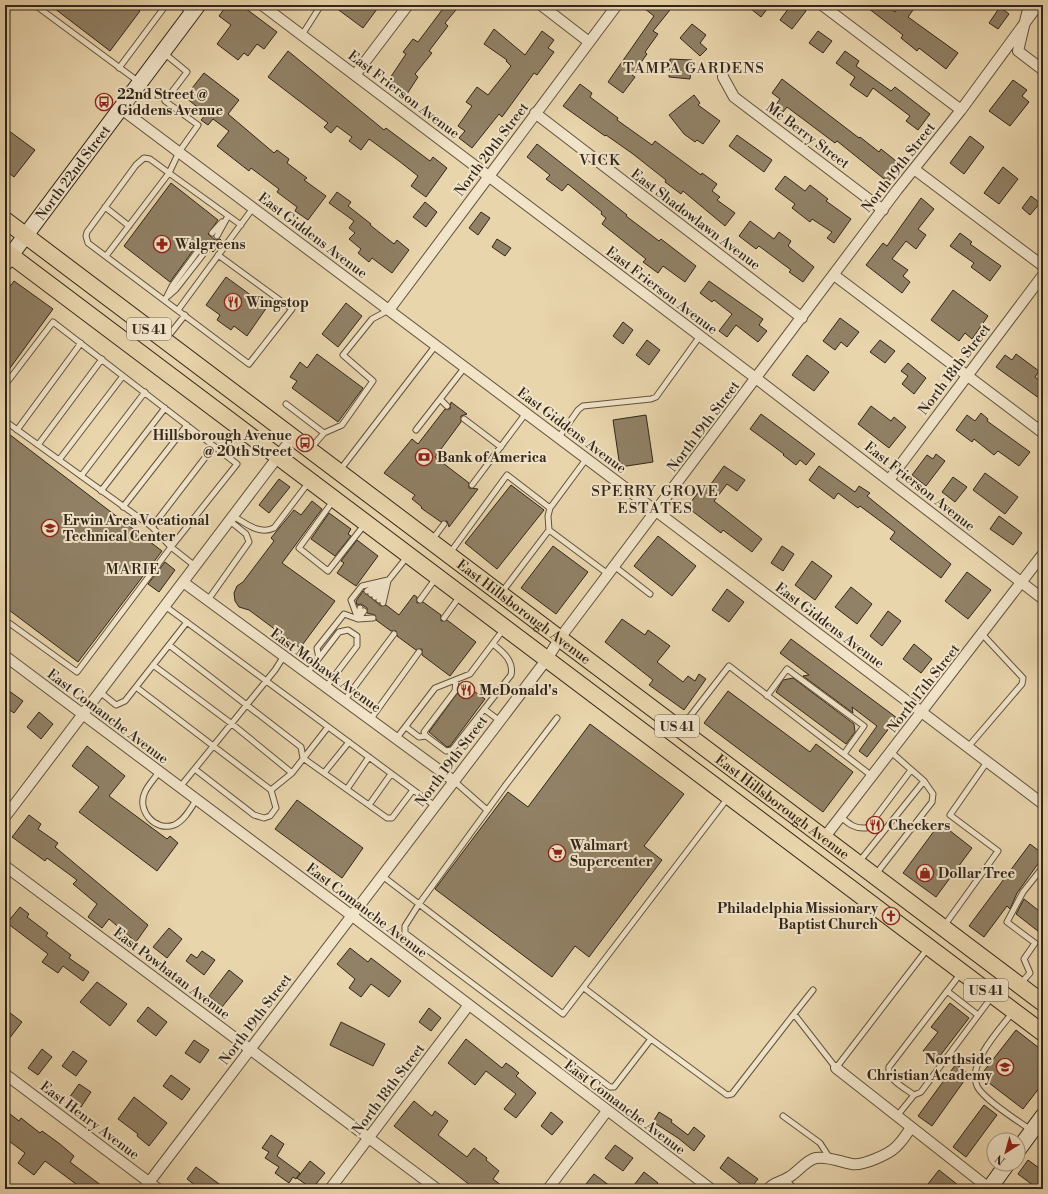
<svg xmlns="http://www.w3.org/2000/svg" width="1048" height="1194" font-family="'Libre Bodoni',serif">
<rect width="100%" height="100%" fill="#e9d5ac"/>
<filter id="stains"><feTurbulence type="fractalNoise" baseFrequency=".005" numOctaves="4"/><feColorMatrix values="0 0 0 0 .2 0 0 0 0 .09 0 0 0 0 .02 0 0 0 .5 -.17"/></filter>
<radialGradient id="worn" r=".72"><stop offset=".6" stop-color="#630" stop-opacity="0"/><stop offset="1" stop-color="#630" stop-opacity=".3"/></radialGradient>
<path fill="#918166" stroke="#32261a" d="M50 5H132L140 11 110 51Z
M227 5H241L277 32 264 49 257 44 248 56 244 53 238 60 217 44 231 25 219 16Z
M332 5H380L363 28Z
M435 5H460L445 23 448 26 429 51 432 53 415 74 418 77 407 94 388 81 406 54 403 52 413 39 418 42 442 10Z
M640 5H674L653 31 658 34 645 52 647 54 632 75 635 77 623 93 608 82 654 16Z
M746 5H770L761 17Z
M791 5H798L806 11 792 29 780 20Z
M864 5H886L895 12 899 5H906L913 10 908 17 958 53 946 69 919 48 917 51 901 38 903 35Z
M1000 7 1009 14 998 29 989 23Z
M692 24 706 35 700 43 707 49 700 56 680 38Z
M494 29 525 55 542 31 554 40 548 48 554 52 537 75 534 73 502 117 499 114 472 148 459 138 465 131 458 126 472 106 466 102 477 87 488 95 511 66 506 61 507 60 484 44Z
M818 31 832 41 823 53 809 43Z
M288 51 384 130 386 128 430 161 433 157 447 168 426 197 411 186 418 176 399 161 369 139 361 150 349 141 352 137 337 126 331 133 324 127 328 123 268 77Z
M845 51 859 61 856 66 891 91 895 87 930 114 918 130 906 121 910 116 873 88 867 97 850 85 855 77 836 63Z
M670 59 692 60 690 79 669 77Z
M204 73 239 100 228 114 274 153 277 150 289 159 287 163 307 178 304 180 326 196 308 220 295 211 297 207 277 192 279 189 251 168 249 171 217 146 229 131 213 119 208 125 201 120 206 114 185 97Z
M782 79 859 138 860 137 879 152 881 149 901 165 888 182 837 141 835 143 787 107 783 112 775 106 780 99 772 93Z
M1013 80 1027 90 1022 96 1029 102 1010 126 989 111Z
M580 84 592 93 590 97 618 118 617 120 652 145 655 141 701 175 702 173 717 184 712 191 720 197 717 200 735 213 725 226 683 191 681 194 665 182 666 180 633 154 606 135 605 136 563 106Z
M694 95 700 103 698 105 720 121 703 144 697 140 695 142 684 134 669 115Z
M5 128 35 150 14 177 5 170Z
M737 135 772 160 764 172 729 146Z
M970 136 984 147 964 174 950 163Z
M537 144 627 215 626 216 659 241 661 239 696 266 685 282 663 266 658 273 643 262 646 259 602 224 606 218 601 214 602 212 568 184 562 191 546 179 550 175 527 157Z
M1003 167 1018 179 999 204 984 193Z
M785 176 805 191 810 185 828 199 826 201 851 219 834 243 827 238 832 232 812 219 810 222 792 208 795 204 775 189Z
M171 183 218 220 208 234 215 240 220 239 222 241 213 252 211 250 212 246 207 244 206 241H200L170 282 124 246Z
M337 192 351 202 348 206 371 224 370 225 394 244 397 240 409 250 392 273 372 258 369 262 358 253 361 249 349 239 355 233 349 228 354 221 329 203Z
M1031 196 1040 203 1030 215 1022 208Z
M921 198 934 209 918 229 926 235 916 249 906 241 892 259 908 270 903 276 910 282 902 293 866 265 883 243 887 246Z
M425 202 437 212 426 227 413 217Z
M481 212 490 218 478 235 469 228Z
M750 221 774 239 779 232 791 241 788 246 814 267 803 282 789 272 791 270 759 246 756 249 739 236Z
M960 233 972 242 970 244 1001 266 990 281 971 267 974 263 950 246Z
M497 239 511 248 505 256 492 247Z
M226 277 267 307 247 336 234 326 231 330 217 320 220 315 206 305Z
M14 281 53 309 5 375V293Z
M709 281 763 319 759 325 767 331 758 342 736 325 727 337 719 331 732 314 714 300 712 302 700 293Z
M953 290 988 316 972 339 965 333 959 341 931 320Z
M346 303 362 316 338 347 322 334Z
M840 318 859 332 847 347 841 342 835 350 823 341Z
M623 322 633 330 623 344 613 336Z
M647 340 660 350 649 365 636 355Z
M880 340 895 351 885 363 870 352Z
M317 354 363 388 338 422 292 388 297 381 290 377 300 362 307 368Z
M1016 354 1039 371 1035 377 1043 383V401L996 367 1005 355 1012 360Z
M807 355 829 372 814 391 792 375Z
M908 363 926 378 914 394 902 384 908 376 901 371Z
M451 402 467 414 461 416V422L435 457 469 483V488L478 489 449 527 447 521 441 522 421 508 422 507 412 499 415 495 384 473 412 439 418 444 445 409H450Z
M871 406 891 421 894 417 906 427 889 448 858 424Z
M981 413 988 419 987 421 1030 452 1019 466 998 451 994 455 974 439 972 442 956 430 967 415 975 421Z
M761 414 815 454 806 465 800 460 796 465 783 455 784 454 750 429Z
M646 415 653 462 620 467 613 420Z
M5 431 162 551 78 662 5 607Z
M936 454 945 461 926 486 912 475 927 455 933 459Z
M724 466 745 480 737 491 727 484 714 501 762 539 752 552 723 530 721 533 687 507 704 485 708 488Z
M819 466 855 492 859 486 870 493 867 496 951 564 941 578 890 539 895 532 860 506 858 508 838 493 834 499 809 480Z
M985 473 1018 497 1005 514 973 490Z
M953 477 967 487 955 502 942 492Z
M279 479 290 487 269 513 259 505Z
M511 485 544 510 497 569 465 543Z
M312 501 322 509 282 563 335 601 300 648 249 610 239 607 235 601 234 593 237 586 243 582 274 541 271 538 294 510 301 515Z
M329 513 351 529 348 534 351 536 335 556 311 539Z
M999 516 1022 533 1013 545 990 529Z
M658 536 696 566 672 596 634 566Z
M357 540 378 556 356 586 337 573 344 563 341 561Z
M553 546 588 572 556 614 521 588Z
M782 546 794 554 783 571 771 563Z
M812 561 832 576 815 600 795 585Z
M165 562 175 570 159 592 148 584Z
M967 572 991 590 968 619 945 601Z
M851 587 872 604 857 624 835 607Z
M727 589 744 602 729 622 712 610Z
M363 591 381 606 386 605 399 615 414 595 417 597V603L423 602 441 615V621L447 620 476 642 450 676 422 655V649L416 650 397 636 396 631H391L376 620 375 615 367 613V608L361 604 357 605 356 601Z
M888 611 901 621 882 646 870 636Z
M622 619 645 635 648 630 670 646 657 662 683 682 688 676 695 681 699 674 706 679 684 710 649 685 653 680 605 642Z
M791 639 897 718 867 757 859 751 877 726 852 707 853 713 803 676 809 675 780 653Z
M914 644 932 659 921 673 903 659Z
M793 678 854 724 855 732 846 744 776 692 783 680Z
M464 684 485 699 450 746 447 747 429 732Z
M5 688 23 701 14 713 5 707Z
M728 691 810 752 816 744 853 772 823 812 704 723Z
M39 712 53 724 41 739 27 727Z
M590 724 684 794 644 846 662 860 589 957 575 946 552 977 435 889 508 792 528 807Z
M87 746 125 776 109 796 167 839 170 836 178 843 157 871 79 812 99 787 72 766Z
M297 800 363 848 342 878 275 829Z
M29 815 41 824 38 829 58 843 55 847 148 925 136 942 109 919 102 928 88 917 97 904 73 884 77 880 47 858 45 861 12 837Z
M940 823 972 848 936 897 903 873Z
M1030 844 1043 854V857L1017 893 1010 909 1007 906 984 937 969 926Z
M1024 899 1043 914V935L1016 914Z
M20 907 29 914 27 917 48 933 46 936 71 955 69 958 89 972 83 981 63 966 58 973 42 962 48 954 7 923Z
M169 928 182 939 167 958 153 947Z
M350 948 368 962 371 958 401 981 389 997 371 984 361 997 349 988 355 979 337 964Z
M202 951 215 960 204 975 186 961 191 954 197 958Z
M229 970 243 981 222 1007 209 996Z
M97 982 127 1004 110 1026 80 1002Z
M950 1003 969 1018 936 1061 923 1051 938 1032 931 1027Z
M148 1007 167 1022 156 1036 137 1021Z
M429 1008 441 1018 431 1031 419 1022Z
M5 1009 22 1022 5 1044Z
M341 1022 385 1044 373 1066 330 1045Z
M1016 1030 1043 1051V1083L1023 1109 980 1076Z
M466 1039 502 1068 506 1063 513 1068 519 1073 516 1076 536 1093 516 1118 504 1109 516 1094 486 1071 475 1085 448 1063Z
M194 1040 209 1050 200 1063 185 1053Z
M42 1049 52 1057 38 1075 28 1068Z
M73 1051 87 1061 76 1076 62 1066Z
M956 1064 969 1074 932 1126 918 1116Z
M171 1075 190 1089 182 1100 163 1086Z
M79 1084 91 1092 81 1107 69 1098Z
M134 1097 167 1123 149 1146 137 1136 138 1134 118 1119Z
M414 1101 432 1116 435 1111 448 1121 438 1135 467 1157 474 1148 487 1158 486 1160 499 1171 493 1179 506 1189H475L394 1126Z
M984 1105 997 1115 966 1157 953 1147Z
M5 1110 19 1121 21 1118 40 1133 42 1131 60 1144 74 1156 70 1162 106 1189H72L76 1184 45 1161 34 1175 18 1163 25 1153 5 1138Z
M551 1112 563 1122 552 1135 541 1126Z
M659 1112 672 1120 671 1122 688 1135 694 1127 705 1136 694 1151 678 1138 653 1122Z
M271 1135 284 1144 277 1156 300 1173 296 1179 293 1177 289 1183 275 1173 279 1167 265 1158 269 1152 262 1148Z
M615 1145 633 1158 623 1171 605 1158Z
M728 1157 758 1179 750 1189H747L720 1168Z
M1028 1160 1043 1171 1039 1179 1043 1182V1189H1038L1018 1174Z
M310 1161 325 1173 312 1189 297 1178Z
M196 1167 226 1189H200L187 1179Z
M939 1170 963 1189H924Z
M644 1172 658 1183 653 1189H631Z
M594 1174 614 1189H582Z"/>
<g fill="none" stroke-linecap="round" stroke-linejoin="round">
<defs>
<path id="lane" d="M35 5 139 82
M180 5 191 13
M302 35 321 5
M164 53 187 72 165 101 198 125 179 152 169 173 241 225
M119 68 166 5
M105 207 129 226
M212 233 222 222
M217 236 228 216
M106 256 169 173 150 159 144 158 136 165 87 232 86 236 88 243 249 364 292 309 218 255
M168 296 176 289 208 248
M165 300 172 286 203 244
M178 310 253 208
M166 339 185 315
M5 385 53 322 237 464 171 547 195 566
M440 399 447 406
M286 404 324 433
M464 419 501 447
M5 421 152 527 171 547 77 672 5 620
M17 430 81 343
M416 430 465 367
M559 437 578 410 583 406 651 399 656 397 700 336
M38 445 102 359
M311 448 324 433 342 425 373 381 343 355 372 319 389 310
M59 460 123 376
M340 470 436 345
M81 476 145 392
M472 485 526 413
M101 491 165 408
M333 501 299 548 328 571 365 524
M123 507 187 425
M550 508 587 458
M233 516C247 524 259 535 274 528L309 482
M152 527 214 446
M549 530 608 574
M432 540 444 524
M450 553 507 475 550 508 548 516 549 530 502 592
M614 566 650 594
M367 591 380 584
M371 594 380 587
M375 597 407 557
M208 600 249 542 246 534 230 521
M379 600 384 590
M420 600 436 578
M383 603 388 581
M165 606 435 806
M358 618 360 608
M444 618 460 596
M358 619 351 600 362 586 388 580
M358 619 373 618
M169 645 301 747 303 758 387 818H392L413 790
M319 658 339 632 348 630 357 636V646L326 687
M153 665 232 724 292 773
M307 673 319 658 317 648 344 614 358 619 364 611
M456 680 455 691 424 732 426 736 446 751 452 750 511 675C514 661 503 652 493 644
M136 687 271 790 276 808 270 816 264 818 254 815 196 770
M100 692 116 705 125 701 187 622
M767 696 787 669 864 726 844 754
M344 701 394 634
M484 709 500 721
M557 718 505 786 419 904 405 926V933L610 1087H614L651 1039 727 1095 732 1094 794 1014 836 1068 928 948
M370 720 419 652
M406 727 419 737 426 736
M681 728 729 666 872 776
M396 739 435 688 470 674 503 630
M968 747 1022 684 1023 678 982 634
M159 772C155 778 148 785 145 792 136 810 155 832 174 825 184 821 191 808 196 800
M324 773 349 742
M454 781 487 810
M180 787 275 670 284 656
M347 789 369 757
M271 790 292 773 328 727
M369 805 391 774
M841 817C849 824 855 829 866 828L868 827
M872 822 911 770
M859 862 924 781
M876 874 932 802 933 794 924 781 891 752
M381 875 563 1014 727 799
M944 926 998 851 950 815 987 762
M961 973 889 1067C887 1080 905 1088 914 1095L921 1092 991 998
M1021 983 1030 973 1024 959 1035 943 1007 922 1023 892 1043 867
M584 988 651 1039
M947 991 978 1015
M1013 1012C1000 1029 967 1063 977 1086 983 1099 1018 1121 1031 1130
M794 1014 813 990
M783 1116 820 1143 829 1157
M897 1116 914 1095
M786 1179 794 1189"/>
<path id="street" d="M262 5 757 379 1043 599
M541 5 589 42
M822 5 961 110
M1029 5 1018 51 1043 70
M355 75 408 5
M723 77 734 97 883 210
M120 108 656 511 1043 804
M535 113 802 318
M914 169 1043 266
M834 275 1043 433
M389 310 617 5
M889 480 1043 275
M183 582 454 781
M5 656 351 915 711 1189
M5 817 292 438
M824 838 1043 554
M5 866 437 1189
M836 1068 990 1189
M5 1074 158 1189
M144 1189 547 659 560 638 897 190 961 110 1038 5
M330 1189 468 1006
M548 1189 607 1111
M768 1189C774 1182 782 1182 789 1177 798 1172 806 1160 816 1158 828 1156 841 1162 852 1164 863 1166 889 1154 896 1147 902 1141 907 1134 911 1127"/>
<g id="secondary">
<path id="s1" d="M5 263 198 5"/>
<path d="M1018 1150 1043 1116"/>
<path d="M989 1189 1007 1164"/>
</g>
<g id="primary">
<path id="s2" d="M5 220 1043 1003"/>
<path d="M5 251 1043 1033"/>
</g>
</defs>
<use href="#lane" stroke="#60523e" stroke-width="7"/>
<use href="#street" stroke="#60523e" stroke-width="12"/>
<use href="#secondary" stroke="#32261a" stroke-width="17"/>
<use href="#primary" stroke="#32261a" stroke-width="18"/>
<use href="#lane" stroke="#f1e4c9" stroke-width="5"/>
<use href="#street" stroke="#f1e4c9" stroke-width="10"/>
<use href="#secondary" stroke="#f1e4c9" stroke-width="15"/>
<use href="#primary" stroke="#e9d5ac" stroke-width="16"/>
</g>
<defs>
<symbol id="bus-ring" viewBox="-11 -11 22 22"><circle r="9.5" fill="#f1e4c9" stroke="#8f2418" stroke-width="1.5"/><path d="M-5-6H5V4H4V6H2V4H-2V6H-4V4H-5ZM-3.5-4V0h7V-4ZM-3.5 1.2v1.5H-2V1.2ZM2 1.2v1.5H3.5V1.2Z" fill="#8f2418"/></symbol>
<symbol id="pharmacy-ring" viewBox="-11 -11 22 22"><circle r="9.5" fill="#f1e4c9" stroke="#8f2418" stroke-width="1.5"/><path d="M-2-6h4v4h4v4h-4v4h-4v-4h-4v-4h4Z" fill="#8f2418"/></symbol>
<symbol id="restaurant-ring" viewBox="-11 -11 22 22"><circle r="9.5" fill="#f1e4c9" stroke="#8f2418" stroke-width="1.5"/><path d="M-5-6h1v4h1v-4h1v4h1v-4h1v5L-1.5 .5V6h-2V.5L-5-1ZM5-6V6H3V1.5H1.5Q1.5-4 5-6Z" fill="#8f2418"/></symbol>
<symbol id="bank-ring" viewBox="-11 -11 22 22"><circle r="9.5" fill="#f1e4c9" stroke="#8f2418" stroke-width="1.5"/><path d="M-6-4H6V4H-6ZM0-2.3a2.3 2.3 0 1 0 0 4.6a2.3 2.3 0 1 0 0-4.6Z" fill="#8f2418"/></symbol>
<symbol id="school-ring" viewBox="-11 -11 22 22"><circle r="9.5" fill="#f1e4c9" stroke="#8f2418" stroke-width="1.5"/><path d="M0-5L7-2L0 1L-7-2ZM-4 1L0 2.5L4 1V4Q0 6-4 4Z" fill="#8f2418"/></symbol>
<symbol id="supermarket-ring" viewBox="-11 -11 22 22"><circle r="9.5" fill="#f1e4c9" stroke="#8f2418" stroke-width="1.5"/><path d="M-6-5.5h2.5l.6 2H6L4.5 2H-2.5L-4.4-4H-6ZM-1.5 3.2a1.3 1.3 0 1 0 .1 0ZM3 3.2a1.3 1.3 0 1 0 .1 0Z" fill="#8f2418"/></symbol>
<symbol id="shop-ring" viewBox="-11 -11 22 22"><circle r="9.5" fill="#f1e4c9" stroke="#8f2418" stroke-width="1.5"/><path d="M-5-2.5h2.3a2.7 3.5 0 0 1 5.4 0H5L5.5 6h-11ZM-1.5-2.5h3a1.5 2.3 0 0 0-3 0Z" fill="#8f2418"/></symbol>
<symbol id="church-ring" viewBox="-11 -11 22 22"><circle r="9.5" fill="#f1e4c9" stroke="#8f2418" stroke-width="1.5"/><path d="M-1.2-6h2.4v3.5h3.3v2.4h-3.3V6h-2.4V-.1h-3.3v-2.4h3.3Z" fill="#8f2418"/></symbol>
</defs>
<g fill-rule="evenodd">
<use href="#bus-ring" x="94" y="92" width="20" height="20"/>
<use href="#pharmacy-ring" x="152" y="234" width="20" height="20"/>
<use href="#restaurant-ring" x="223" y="292" width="20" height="20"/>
<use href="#bus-ring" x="295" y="433" width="20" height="20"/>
<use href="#bank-ring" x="414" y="447" width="20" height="20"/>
<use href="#school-ring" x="40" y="518" width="20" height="20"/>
<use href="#restaurant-ring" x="456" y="680" width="20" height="20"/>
<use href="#restaurant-ring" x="865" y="815" width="20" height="20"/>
<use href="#supermarket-ring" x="547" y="843" width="20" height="20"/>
<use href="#shop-ring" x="915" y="863" width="20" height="20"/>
<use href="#church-ring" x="881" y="906" width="20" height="20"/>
<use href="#school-ring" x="995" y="1057" width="20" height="20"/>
</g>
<g text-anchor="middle" stroke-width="4" stroke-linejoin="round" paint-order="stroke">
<g fill="#f1e4c9" stroke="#6b5f4e" stroke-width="1">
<rect x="127" y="318" width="44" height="22" rx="3"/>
<rect x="655" y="715" width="44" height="22" rx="3"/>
<rect x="964" y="979" width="44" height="22" rx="3"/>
</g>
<g font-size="13" font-weight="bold" fill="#32261a">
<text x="149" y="334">US 41</text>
<text x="677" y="731">US 41</text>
<text x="986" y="995">US 41</text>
</g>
<g font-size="14" font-weight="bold" fill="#32261a" stroke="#f1e4c9" text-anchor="start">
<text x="117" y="99">22nd Street @<tspan x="117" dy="16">Giddens Avenue</tspan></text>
<text x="175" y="249">Walgreens</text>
<text x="246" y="307">Wingstop</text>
<text x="292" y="440" text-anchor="end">Hillsborough Avenue<tspan x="292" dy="16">@ 20th Street</tspan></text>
<text x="437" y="462">Bank of America</text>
<text x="63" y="525">Erwin Area Vocational<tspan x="63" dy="16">Technical Center</tspan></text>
<text x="479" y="695">McDonald's</text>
<text x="888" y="830">Checkers</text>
<text x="570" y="850">Walmart<tspan x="570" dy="16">Supercenter</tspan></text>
<text x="938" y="878">Dollar Tree</text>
<text x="878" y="913" text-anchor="end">Philadelphia Missionary<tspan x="878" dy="16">Baptist Church</tspan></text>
<text x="992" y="1064" text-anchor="end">Northside<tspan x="992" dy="16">Christian Academy</tspan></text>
</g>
<g font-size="14" fill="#32261a" stroke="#f1e4c9">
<text transform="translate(404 94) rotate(37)" y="5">East Frierson Avenue</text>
<text transform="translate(808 135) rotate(37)" y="5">Mc Berry Street</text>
<text transform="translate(491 149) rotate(-53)" y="5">North 20th Street</text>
<text transform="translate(898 167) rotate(-52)" y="5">North 19th Street</text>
<text dy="5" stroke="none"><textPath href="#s1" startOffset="113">North 22nd Street</textPath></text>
<text transform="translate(696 219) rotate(37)" y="5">East Shadowlawn Avenue</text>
<text transform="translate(313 235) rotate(37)" y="5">East Giddens Avenue</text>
<text transform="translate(662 290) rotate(37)" y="5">East Frierson Avenue</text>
<text transform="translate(954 369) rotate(-53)" y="5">North 18th Street</text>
<text transform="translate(703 426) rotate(-53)" y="5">North 19th Street</text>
<text transform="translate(572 430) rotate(37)" y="5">East Giddens Avenue</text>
<text transform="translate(920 486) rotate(38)" y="5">East Frierson Avenue</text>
<text dy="5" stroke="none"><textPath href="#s2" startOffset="650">East Hillsborough Avenue</textPath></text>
<text transform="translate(830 625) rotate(37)" y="5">East Giddens Avenue</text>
<text transform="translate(326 670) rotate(36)" y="5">East Mohawk Avenue</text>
<text transform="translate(923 688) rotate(-52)" y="5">North 17th Street</text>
<text transform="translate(108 716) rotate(37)" y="5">East Comanche Avenue</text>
<text transform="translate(451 761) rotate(-53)" y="5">North 19th Street</text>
<text dy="5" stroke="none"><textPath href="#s2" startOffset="974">East Hillsborough Avenue</textPath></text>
<text transform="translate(367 910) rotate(37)" y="5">East Comanche Avenue</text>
<text transform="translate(172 973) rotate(37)" y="5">East Powhatan Avenue</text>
<text transform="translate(255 1019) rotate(-53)" y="5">North 19th Street</text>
<text transform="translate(388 1089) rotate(-53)" y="5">North 18th Street</text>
<text transform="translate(625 1107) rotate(37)" y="5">East Comanche Avenue</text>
<text transform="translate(90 1120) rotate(37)" y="5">East Henry Avenue</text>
</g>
<g font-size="15" letter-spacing="1" fill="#32261a" stroke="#f1e4c9">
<text x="694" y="73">TAMPA GARDENS</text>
<text x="600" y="165">VICK</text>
<text x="655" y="496">SPERRY GROVE<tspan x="655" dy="17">ESTATES</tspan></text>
<text x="133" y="574">MARIE</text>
</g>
</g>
<rect width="1048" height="1194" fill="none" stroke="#e9d5ac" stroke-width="20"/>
<rect x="6" y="6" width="1036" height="1182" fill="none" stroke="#32261a" stroke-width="2"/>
<rect x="10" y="10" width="1028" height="1174" fill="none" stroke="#32261a"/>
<g transform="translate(1006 1152) rotate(217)"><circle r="19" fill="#f1e4c9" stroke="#a59883"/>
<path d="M0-3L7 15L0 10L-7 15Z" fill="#8f2418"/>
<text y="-6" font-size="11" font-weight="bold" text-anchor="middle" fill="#32261a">N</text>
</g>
<rect width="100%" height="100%" filter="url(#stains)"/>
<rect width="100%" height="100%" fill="url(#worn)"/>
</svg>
